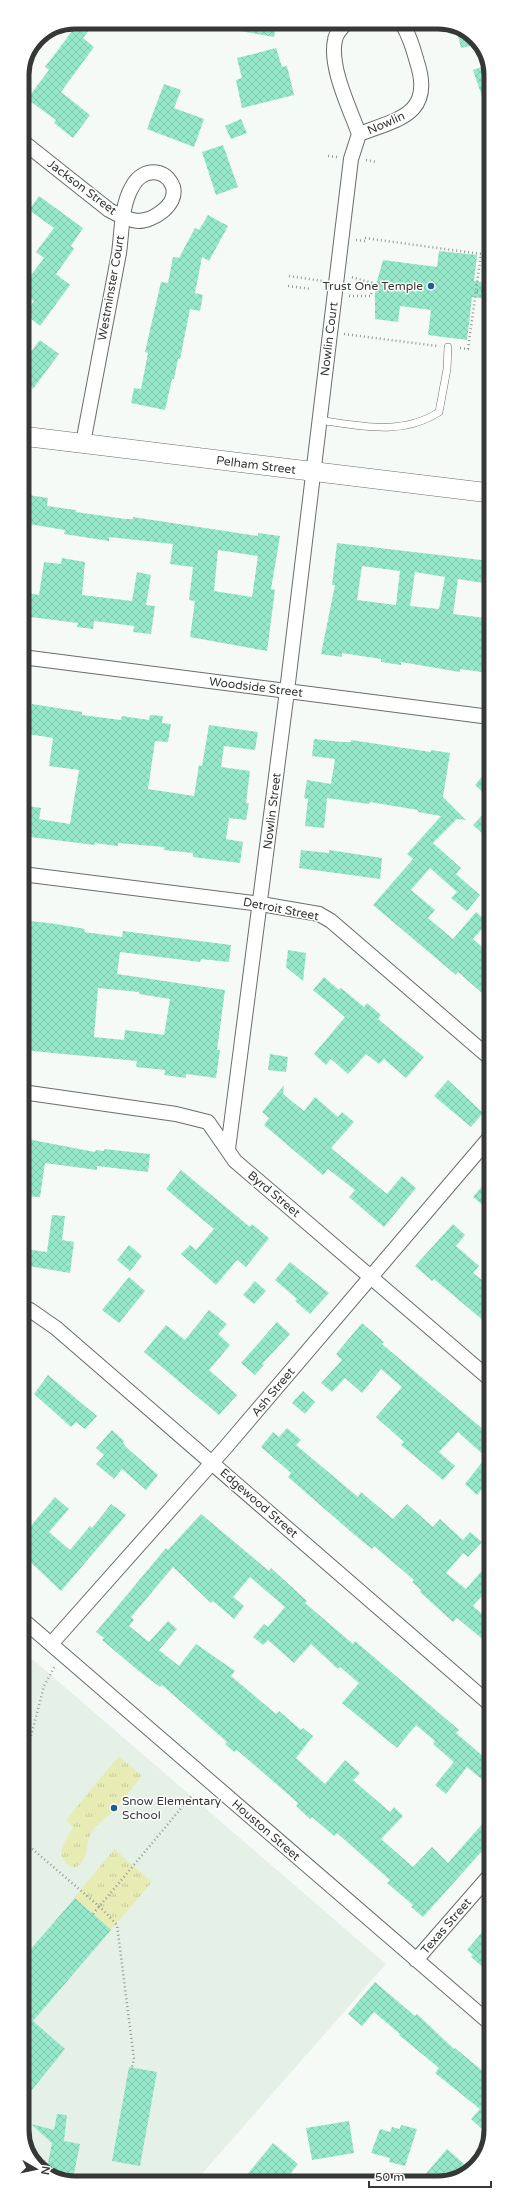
<svg xmlns="http://www.w3.org/2000/svg" width="513" height="2205" font-family="'Varela Round',sans-serif">
<defs>
<pattern id="park-tufts" width="24" height="20" patternUnits="userSpaceOnUse"><rect width="24" height="20" fill="#e7ecb5"/><path d="M3 7l-1-3M5 7V3M7 7l1-3M15 17l-1-3M17 17v-4M19 17l1-3" fill="none" stroke="#c7cb9c"/></pattern>
<pattern id="building-cross-hatch" width="8" height="8" patternUnits="userSpaceOnUse"><rect width="8" height="8" fill="#96e8cb"/><path d="M0 0l8 8M0 8l8-8" fill="none" stroke="#82c8af"/></pattern>
</defs>
<rect width="100%" height="100%" fill="#f6faf7"/>
<path fill="#e5f0e7" d="M23 1651 386 1964 194 2183H71L40 2170 23 2141Z"/>
<path fill="url(#park-tufts)" d="M119 1756 142 1776C132 1788 122 1801 112 1812 105 1819 98 1823 92 1831 84 1844 91 1860 74 1868 51 1857 65 1843 73 1827L66 1820Z
M114 1849 152 1882 111 1930 74 1898Z"/>
<path fill="url(#building-cross-hatch)" fill-rule="evenodd" d="M79 22H95L83 38 94 47 61 92 90 115 73 138 54 123 56 120 27 99 49 70 45 67Z
M229 22H277L274 37 228 29Z
M456 27 473 35 478 44 461 48Z
M276 48 282 67 287 66 294 95 242 108 236 80 242 78 237 58Z
M490 64V113L488 114 473 70Z
M164 84 181 90 174 108 204 119 194 147 147 129Z
M241 119 247 133 231 139 225 126Z
M223 145 238 187 216 195 202 152Z
M39 196 83 228 71 246 74 249 56 274 70 285 40 326 25 314 34 301 22 292V287L44 258 36 252 54 228 29 210Z
M208 215 228 226 209 261 202 257 195 293 203 295 200 311 190 309 180 359H178L174 379H172L165 410 131 403 134 388 141 389 148 353 145 352 161 282 168 283 173 257 179 258 195 228 199 230Z
M439 251 477 255 474 281 490 283V299L472 297 467 340 428 335 431 310 400 306 398 322 375 319V289L383 260 437 267Z
M40 340 59 354 33 389 22 380V363Z
M28 495 48 498 47 506 76 510V512L125 519H133V517L258 536V533L280 536 271 589 275 590 267 651 190 637 195 601 189 600 193 567 170 564 173 544 109 537V541L64 534 65 530 23 523ZM218 550 258 556 252 597 214 591Z
M337 543 490 561V584L458 579 453 614 486 618 482 650 490 651 489 673 460 669V672L401 662V665L381 662V659L342 653V657L321 654 335 585H332ZM362 566 400 571 396 605 357 600ZM415 572 445 577 439 609 410 606Z
M62 558 85 562 82 595 132 601 137 572 151 575 146 605 155 606 151 634 133 632 134 626 94 621 93 629 77 627 78 623 22 616V592L39 595 44 562 61 564Z
M32 704 82 712V715L121 720 122 716 149 720 150 715 163 716 162 723 171 724 168 742 155 741 148 789 194 796 199 765 202 766 209 725 258 732 255 750 224 746 221 767 250 771 246 803H249L246 820 229 818 226 839 243 842 240 863 193 857V853L164 850V847L118 843V846L95 843V845L22 836V805L41 808 39 819 70 824 79 770 49 766 53 738 28 734Z
M314 739 342 742H351V740L431 752V750L450 753 443 797 466 820 457 819 433 843 461 868 456 874 480 895 467 911 451 898 457 892 430 868 411 890 435 910 428 918 453 939 476 912 488 922 473 939 490 954V1000L458 972 456 975 373 905 413 859 407 854 441 816 418 812V810L370 802 369 804 327 798 324 828 305 826 308 799 304 798 307 780 331 784 335 759 312 756Z
M490 767V799L475 785Z
M484 813 490 819V826L483 834 473 825Z
M301 850 329 853V850L382 858 380 879 299 868Z
M22 920 56 924 85 929 84 932 122 937 123 931 231 945 229 962 201 959 200 962 120 952 117 974 225 990 217 1050H220L216 1078 186 1074V1078L164 1075 165 1070 136 1067 137 1061 22 1050ZM98 988 139 992V994L170 999 164 1035 125 1030 124 1040 94 1037Z
M288 950 306 953 303 981 286 967Z
M324 977 339 990 341 988 364 1007 367 1003 381 1015 378 1019 424 1057 406 1078 384 1059 379 1064 366 1054 348 1074 331 1059 326 1065 314 1054 345 1017 313 990Z
M270 1054 288 1057 286 1072 268 1070Z
M448 1080 483 1113 471 1127 434 1096Z
M284 1085 283 1094 304 1111 315 1097 338 1117 342 1112 354 1122 331 1148 387 1194 402 1176 416 1188 384 1227 349 1197 355 1190 328 1169 323 1175 264 1125 269 1118 262 1112Z
M22 1138 95 1152 96 1150 104 1151V1149L150 1154 148 1172 97 1166V1170L45 1163 40 1197 24 1196 27 1168 23 1167Z
M181 1170 250 1227 252 1224 269 1238 246 1267 237 1260 216 1285 181 1254 190 1245 196 1250 214 1229 166 1189Z
M483 1185 491 1191V1212L473 1197Z
M52 1215 65 1216 62 1240 74 1242 70 1273 23 1265 24 1249 47 1252Z
M453 1224 465 1235 456 1246 479 1266 473 1273 491 1287V1327L434 1279 432 1281 415 1266Z
M129 1245 142 1256 130 1271 117 1260Z
M290 1262 329 1293 310 1314 295 1301 297 1299 275 1280Z
M129 1277 145 1291 119 1323 102 1310Z
M255 1281 266 1291 254 1304 243 1295Z
M209 1310 227 1324 218 1334 230 1345 209 1370 237 1395 219 1415 144 1352 166 1325 185 1340Z
M277 1322 290 1334 262 1364 264 1365 255 1375 241 1363Z
M362 1323 384 1342 382 1344 491 1436V1483H487L477 1495 465 1484 486 1457 458 1432 439 1452 455 1466 443 1480 401 1445 404 1442 376 1417 402 1387 381 1369 362 1393 345 1378 332 1392 321 1383 342 1360 336 1354Z
M48 1375 97 1416 85 1429 76 1422 71 1427 34 1394Z
M303 1391 315 1402 305 1414 292 1403Z
M287 1428 301 1440 296 1445 358 1497 361 1492 393 1519 407 1504 433 1527 440 1519 463 1540 470 1532 482 1542 468 1557 463 1553 446 1573 466 1589 491 1560V1586L473 1606 491 1622V1646L457 1618 453 1622 420 1592 421 1590 412 1582 414 1580 374 1546 372 1549 350 1531 288 1477 291 1473 261 1447 273 1432 279 1437Z
M112 1430 124 1441 123 1443 127 1448 158 1475 146 1490 122 1469 114 1479 96 1464 104 1455 96 1448Z
M55 1497 69 1509 49 1532 70 1550 90 1526 92 1528 111 1504 126 1515 61 1591 23 1555V1535Z
M201 1514 269 1571 271 1568 307 1601 305 1603 353 1644 355 1641 459 1730 456 1733 491 1763V1787L467 1767 446 1794 435 1785 454 1762 433 1744 435 1741 416 1725 397 1748 342 1703 359 1683 340 1667 338 1669 311 1644 294 1663 268 1640 263 1645 253 1637 264 1624 268 1627 285 1607 250 1577 233 1597 244 1606 234 1619 213 1601 211 1603 173 1567 131 1617 134 1620 129 1626 149 1642 168 1621 177 1629 159 1650 179 1666 196 1644 235 1671 231 1676 276 1714 279 1711 301 1730 303 1728 313 1736 296 1758 325 1784 345 1760 360 1773 353 1780 390 1812 394 1807 403 1816 381 1839 413 1867 432 1847 448 1863 491 1814V1841L423 1917 411 1907 413 1905 387 1883 390 1880 337 1833 334 1836 312 1817 310 1819 296 1806 298 1803 266 1775 237 1750 234 1752 225 1744 227 1742 162 1685 160 1687 140 1672 102 1640 104 1638 96 1632 166 1548 168 1550Z
M75 1898 111 1930 33 2021 65 2049 23 2101V1958Z
M483 1931 491 1937V1974L471 1957 473 1955 467 1950Z
M375 1982 415 2016 417 2014 454 2049 455 2048 491 2078V2117L481 2128 471 2119 480 2109 435 2073 439 2068 399 2035 400 2034 374 2012 362 2026 348 2014Z
M129 2067 157 2072 140 2166 112 2161Z
M57 2114 67 2115 64 2141 80 2144 72 2183 46 2173 52 2143 31 2124 54 2130Z
M349 2121 354 2153 312 2160 306 2128Z
M401 2125 417 2129 405 2166 389 2162 390 2158 371 2153 380 2129 390 2132 392 2127 400 2129Z
M273 2143 298 2164 284 2182H241Z
M447 2149 470 2169 449 2182H430L423 2177Z"/>
<g fill="none" stroke-linecap="round" stroke-linejoin="round">
<defs>
<path id="lane" d="M319 420C361 426 402 436 439 412L447 369 448 347"/>
<path id="street" d="M347 22C342 27 336 33 335 40 329 67 350 109 359 134 399 119 434 114 417 62 413 48 409 34 401 22
M22 141 109 210C118 215 128 220 138 221 153 221 178 205 173 187 171 181 166 175 159 173 147 170 137 177 132 187 121 206 122 232 119 253 107 316 95 380 83 443
M22 657 490 717
M22 874 261 904 319 914 331 921 490 1058
M22 1092 176 1114 208 1122 235 1161 491 1380
M228 1149 287 691 351 159 359 134
M23 1308 30 1310 56 1328 491 1705
M23 1620 491 2024
M51 1644 225 1448 491 1136
M416 1960 491 1874"/>
<path id="secondary" d="M22 436 490 493"/>
</defs>
<use href="#lane" stroke="#6a6d6b" stroke-width="8"/>
<use href="#street" stroke="#6a6d6b" stroke-width="16"/>
<use href="#secondary" stroke="#6a6d6b" stroke-width="20"/>
<path stroke="#959895" stroke-width="2.5" stroke-dasharray="1 3" stroke-linecap="butt" d="M328 156 338 157
M366 160 376 162
M365 238 481 254 468 349 460 348
M356 240 365 241
M289 276 323 281
M288 286 311 289
M477 291H483
M349 296H371L373 283 351 277
M344 334 437 346
M23 1767 44 1686 55 1666
M23 1841 100 1907 117 1925 134 2059 132 2067
M93 1914 193 1794
M30 2154 40 2160 48 2162"/>
<use href="#lane" stroke="#fff" stroke-width="7"/>
<use href="#street" stroke="#fff" stroke-width="14"/>
<use href="#secondary" stroke="#fff" stroke-width="19"/>
</g>
<g fill="#1d5f94" stroke="#fff" stroke-width="1.5">
<circle cx="431" cy="286" r="4"/>
<circle cx="114" cy="1808" r="4"/>
</g>
<g text-anchor="middle" stroke-width="3" stroke-linejoin="round" paint-order="stroke">
<g font-size="12" fill="#363836" stroke="#fff">
<text transform="translate(386 123) rotate(-24)" y="4">Nowlin</text>
<text transform="translate(82 187) rotate(37)" y="4">Jackson Street</text>
<text transform="translate(111 288) rotate(-80)" y="4">Westminster Court</text>
<text transform="translate(329 339) rotate(-83)" y="4">Nowlin Court</text>
<text transform="translate(256 465) rotate(7)" y="4">Pelham Street</text>
<text transform="translate(256 687) rotate(7)" y="4">Woodside Street</text>
<text transform="translate(272 811) rotate(-83)" y="4">Nowlin Street</text>
<text transform="translate(281 909) rotate(11)" y="4">Detroit Street</text>
<text transform="translate(274 1194) rotate(40)" y="4">Byrd Street</text>
<text transform="translate(273 1392) rotate(-50)" y="4">Ash Street</text>
<text transform="translate(259 1503) rotate(41)" y="4">Edgewood Street</text>
<text transform="translate(266 1830) rotate(41)" y="4">Houston Street</text>
<text transform="translate(446 1926) rotate(-49)" y="4">Texas Street</text>
</g>
<g font-size="12" fill="#363836" stroke="#fff" text-anchor="end">
<text x="423" y="290">Trust One Temple</text>
<text x="122" y="1805" text-anchor="start">Snow Elementary<tspan x="122" dy="14">School</tspan></text>
</g>
</g>
<path d="M0 0H513V2205H0ZM75 29H438A46 46 0 0 1 484 75V2130A46 46 0 0 1 438 2176H75A46 46 0 0 1 29 2130V75A46 46 0 0 1 75 29Z" fill="#fff" fill-rule="evenodd"/>
<path fill="none" stroke="#363836" stroke-width="5" d="M75 29H438A46 46 0 0 1 484 75V2130A46 46 0 0 1 438 2176H75A46 46 0 0 1 29 2130V75A46 46 0 0 1 75 29Z"/>
<g transform="translate(36 2169) rotate(99)" stroke="#ffffff" stroke-width="3" paint-order="stroke">
<path d="M0-3L7 15L0 10L-7 15Z" fill="#363836"/>
<text y="-6" font-size="11" font-weight="bold" text-anchor="middle" fill="#363836">N</text>
</g>
<path d="M369 2181v6h122v-6" fill="none" stroke="#363836" stroke-width="2"/>
<text x="375" y="2181" font-size="12" fill="#363836" stroke="#ffffff" stroke-width="3" paint-order="stroke">50 m</text>
</svg>
